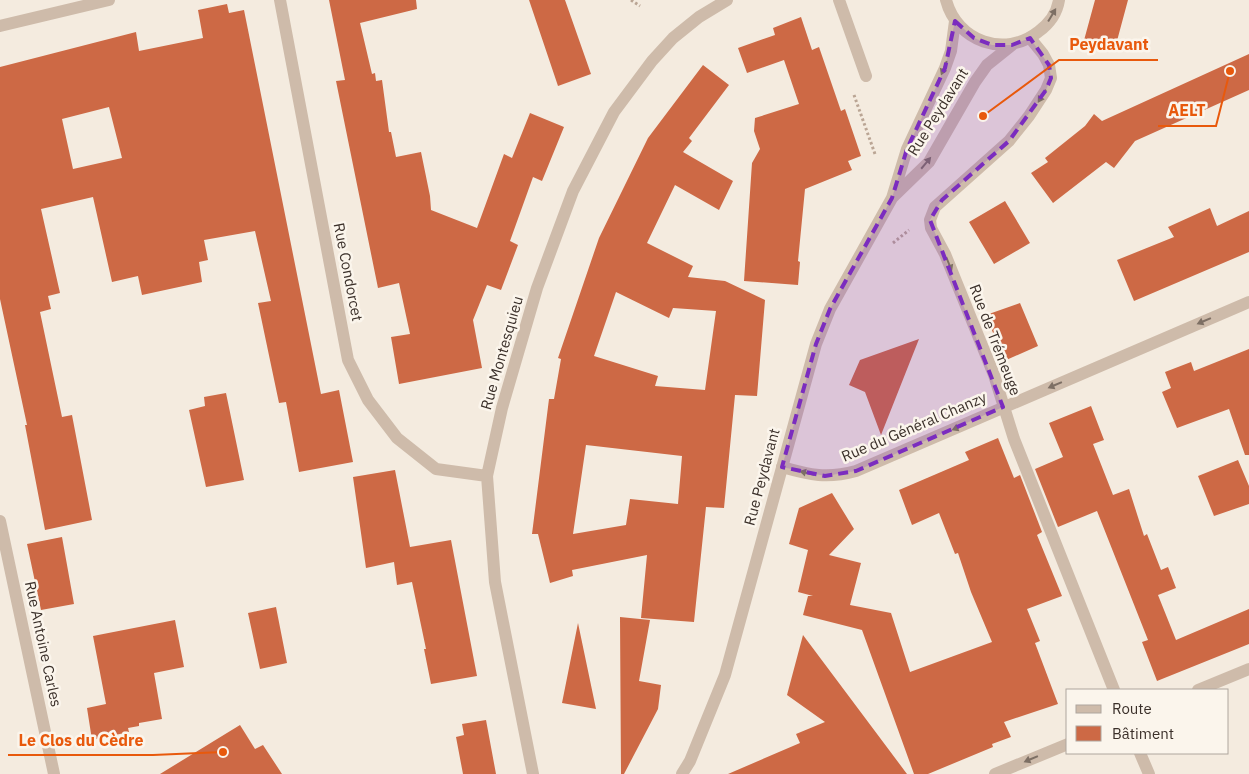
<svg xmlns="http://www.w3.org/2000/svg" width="1249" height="774" font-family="'IBM Plex Sans',sans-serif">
<rect width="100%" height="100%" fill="#f4ebdf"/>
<path fill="#cd6945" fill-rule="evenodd" d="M329 0H416L417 9 360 23 372 74 375 73 376 81 382 80 389 132H391L396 157 421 152 430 196 431 210 477 228 504 154 512 158 530 113 564 127 542 181 533 177 510 241 518 245 501 290 487 285 473 320 482 368 399 384 391 337 410 334 399 283 378 288 336 81 345 80Z
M529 0H565L591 74 558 86Z
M1095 0H1128L1114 52 1083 44Z
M227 4 229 13 244 10 321 394 339 390 353 462 299 472 286 402 279 403 258 303 271 301 255 231 204 240 208 260 199 262 202 282 142 295 138 276 112 282 93 197 41 209 60 293 48 296 51 309 40 312 62 417 72 415 92 520 45 530 25 425H27L0 299V67L136 32 139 51 203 38 198 10ZM109 107 122 158 73 169 62 119Z
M801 17 812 50 819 47 841 111 845 109 861 156 848 161 852 170 805 189 798 261 800 262 798 285 744 281 752 163 760 149 754 131 755 118 799 104 784 60 747 73 738 48 775 35 773 28Z
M1249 54V90L1135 141 1114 168 1106 162 1053 203 1031 173 1048 162 1045 158 1085 126 1094 114 1102 121Z
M703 65 729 85 689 138 692 141 683 152 733 181 719 210 675 185 647 243 693 266 688 277 725 281 765 300 757 396 735 395 724 508 706 507 694 622 641 618 647 555 572 570 573 576 550 583 538 534H532L549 399H554L561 359 558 358 599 238 648 138ZM616 292 669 318 673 308 716 311 705 390 655 386 658 376 594 356ZM586 445 682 456 678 504 630 499 626 525 573 534Z
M1005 201 1030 243 994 264 969 222Z
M1210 208 1217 226 1249 211V252L1134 301 1117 260 1174 237 1168 227Z
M1020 303 1038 346 1004 361 986 315Z
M919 339 881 435 865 392 849 385 860 360Z
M1249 349V455H1245L1229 409 1177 428 1162 392 1171 388 1165 372 1191 362 1194 371Z
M226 393 244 480 206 487 189 410 205 406 204 397Z
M1091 406 1104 440 1093 444 1113 495 1129 489 1144 536 1147 534 1161 570 1168 567 1176 588 1158 595 1176 640 1249 609V644L1157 681 1142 642 1148 640 1097 511 1058 527 1035 469 1063 457 1049 423Z
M998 438 1014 478 1020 475 1042 532 1037 535 1062 596 1027 609 1040 641 1035 643 1058 704 1004 722 1011 737 992 744 993 747 928 774H914L862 630 803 615 808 596H813L798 592 808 550 789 544 799 508 832 493 854 529 829 555 861 563 850 605 891 613 910 672 992 642 971 592 958 553 955 554 939 513 912 525 899 490 969 460 965 452Z
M1238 460 1249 486V504L1214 516 1198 476Z
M395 470 410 547 451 540 477 676 431 684 424 649H426L412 582 397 585 394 562 366 568 353 477Z
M62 537 74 604 41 610 27 544Z
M276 607 287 663 260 669 248 613Z
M620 617 650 620 639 681 661 685 658 709 624 774H621Z
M175 620 184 667 154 673 162 719 139 723V726L128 728 129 732 92 740 87 708 106 704 93 636Z
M578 623 596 709 562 703Z
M803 635 907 774H728L800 743 796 734 825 722 787 695Z
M486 720 496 774H463L456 737 464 735 462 724Z
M240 725 255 749 263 745 282 774H160Z"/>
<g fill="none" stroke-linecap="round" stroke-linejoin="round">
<path stroke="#baa594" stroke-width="3" stroke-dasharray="2.5 2.5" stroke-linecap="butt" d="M631 0 640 6
M854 95 875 154
M893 243 909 230"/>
<path stroke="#cebbaa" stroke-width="12" d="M839 0 866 76"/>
<path stroke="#cebbaa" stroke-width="12" d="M280 0 348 360 368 400 397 438 436 469 487 476
M0 26 109 0
M1030 38 1043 54 1049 65 1051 78 1046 90 1029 116 1009 141 935 207 930 220 931 228 945 254 994 375 1014 439 1114 690
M782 467C810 475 827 479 856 471L1249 302
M0 521 54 774
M1198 690 1249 669
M1140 753 1149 774
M533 774 495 582 487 476 502 408 537 288 573 191 614 112 652 61 673 38 699 17 727 0
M995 774 1068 744"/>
<path stroke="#cebbaa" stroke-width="12" d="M946 0C957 42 1005 58 1038 32 1049 24 1057 13 1059 0
M893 197 929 162 975 82 987 65 1012 45
M682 774 690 761 725 675 816 344 830 309 892 198 907 149 945 68 951 51 955 21"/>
</g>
<defs><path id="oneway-solid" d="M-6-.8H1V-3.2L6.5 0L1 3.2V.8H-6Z" transform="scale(1.25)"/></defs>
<g fill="#7d6f64">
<use href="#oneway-solid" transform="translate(1052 15) rotate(-59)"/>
<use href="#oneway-solid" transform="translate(944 68) rotate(112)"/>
<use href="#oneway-solid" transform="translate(1042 96) rotate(122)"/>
<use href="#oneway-solid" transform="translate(926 163) rotate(-50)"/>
<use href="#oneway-solid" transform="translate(949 264) rotate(68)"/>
<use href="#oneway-solid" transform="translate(1204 321) rotate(157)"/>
<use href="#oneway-solid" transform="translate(1055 385) rotate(157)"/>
<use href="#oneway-solid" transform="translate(959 427) rotate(157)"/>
<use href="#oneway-solid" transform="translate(807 473) rotate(-166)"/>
<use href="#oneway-solid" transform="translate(1031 759) rotate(157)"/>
</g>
<path fill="#7b2cbf" fill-opacity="0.2" stroke="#7b2cbf" stroke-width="4" stroke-dasharray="10 6" stroke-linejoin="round" d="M955 21 974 38 992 45H1012L1030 38 1049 65 1051 78 1046 90 1009 141 942 200 930 220 1003 407 856 471 825 476 782 467 816 344 830 309 892 198 907 149 945 68Z"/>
<g text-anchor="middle" stroke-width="5" stroke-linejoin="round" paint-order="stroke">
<g font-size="15" fill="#3b302a" stroke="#fbf5ec">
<text transform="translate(938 112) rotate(-58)" y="5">Rue Peydavant</text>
<text transform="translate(348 272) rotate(79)" y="5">Rue Condorcet</text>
<text transform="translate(995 340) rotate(69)" y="5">Rue de Trémeuge</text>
<text transform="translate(502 353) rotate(-74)" y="5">Rue Montesquieu</text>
<text transform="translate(914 427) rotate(-23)" y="5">Rue du Général Chanzy</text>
<text transform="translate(762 477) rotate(-75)" y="5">Rue Peydavant</text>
<text transform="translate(43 644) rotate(78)" y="5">Rue Antoine Carles</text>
</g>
</g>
<path fill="none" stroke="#e8590c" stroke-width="2" d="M983 116L1059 60H1158M1230 71L1216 126H1158M223 752L153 755H8"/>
<g fill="#e8590c" stroke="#fbf5ec" stroke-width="2">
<circle cx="983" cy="116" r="5"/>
<circle cx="1230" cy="71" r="5"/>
<circle cx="223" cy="752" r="5"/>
</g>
<g font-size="16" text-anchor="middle" font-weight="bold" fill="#e8590c" stroke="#fbf5ec" stroke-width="5" stroke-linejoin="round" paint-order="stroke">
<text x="1109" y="50">Peydavant</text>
<text x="1187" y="116">AELT</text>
<text x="81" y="746">Le Clos du Cèdre</text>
</g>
<rect x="1066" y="689" width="162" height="65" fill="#fbf5ec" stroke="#aea69e"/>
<rect x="1076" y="705" width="25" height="8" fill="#cebbaa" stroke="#aea69e"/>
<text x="1112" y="714" font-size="15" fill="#3b302a">Route</text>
<rect x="1076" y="726" width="25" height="15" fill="#cd6945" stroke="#aea69e"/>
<text x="1112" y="739" font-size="15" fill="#3b302a">Bâtiment</text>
</svg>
